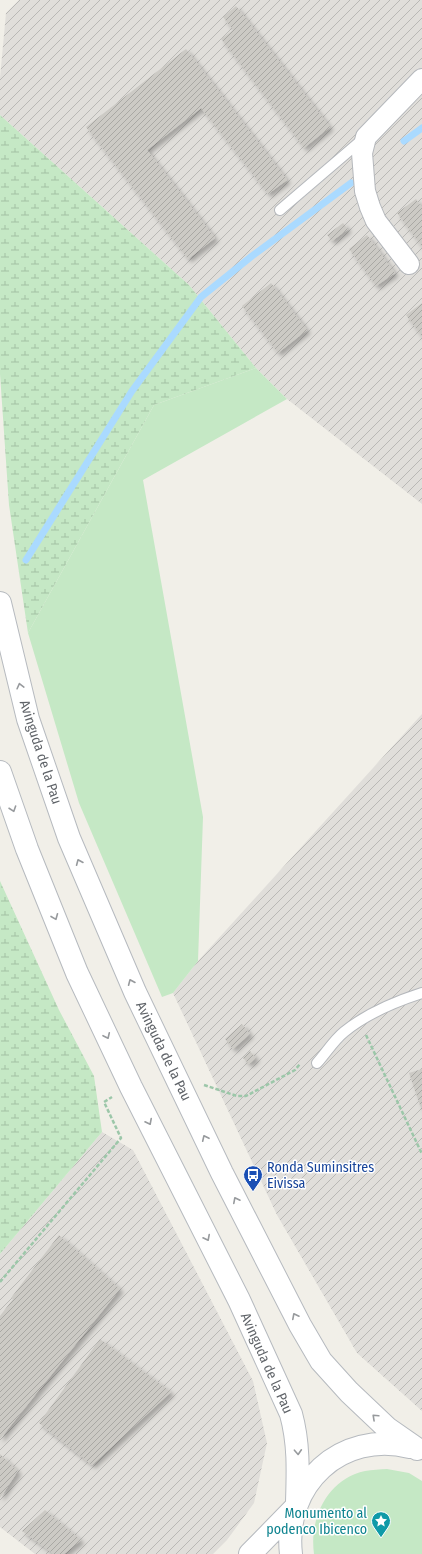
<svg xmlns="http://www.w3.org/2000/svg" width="422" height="1554" font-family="'Fira Sans Condensed',sans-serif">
<defs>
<pattern id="industrial-furrows" width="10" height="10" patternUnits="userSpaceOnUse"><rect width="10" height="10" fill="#e0deda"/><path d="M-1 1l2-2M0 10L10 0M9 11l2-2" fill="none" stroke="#b9b8b5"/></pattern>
<pattern id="wetland-marsh" width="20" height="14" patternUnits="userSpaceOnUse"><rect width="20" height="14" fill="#c5e8c5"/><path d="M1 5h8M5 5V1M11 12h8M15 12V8" fill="none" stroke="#a3c0a4"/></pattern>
<pattern id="building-hatch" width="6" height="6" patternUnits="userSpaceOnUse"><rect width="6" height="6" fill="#cccac5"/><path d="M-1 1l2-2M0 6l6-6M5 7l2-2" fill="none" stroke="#a9a8a4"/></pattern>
<filter id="shadow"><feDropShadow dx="3.5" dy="3.5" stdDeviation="2" flood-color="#0004"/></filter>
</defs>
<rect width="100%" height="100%" fill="#f1efe8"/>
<path fill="url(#industrial-furrows)" d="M19 0H422V504L287 399 256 368 189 285 0 115V78L6 13Z
M422 714V1411L357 1353 277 1215 173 993 198 961Z
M102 1132 133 1150 253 1381 267 1443 254 1503 227 1540 213 1554H35L0 1527V1254Z"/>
<path fill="#c5e8c5" d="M256 368 287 399 143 480 203 817 198 961 173 993 162 997 79 803 28 633 154 405Z
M387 1469 409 1473 422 1481V1554H314C309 1519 327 1479 365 1471 372 1470 380 1469 387 1469Z"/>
<path fill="url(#wetland-marsh)" d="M0 115 189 285 256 368 154 405 28 633 9 505 0 374Z
M0 881 59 1010 94 1076 102 1132 0 1254Z"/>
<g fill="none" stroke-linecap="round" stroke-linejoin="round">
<path stroke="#aadaff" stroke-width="7" d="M404 141 422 128
M26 560 132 391 201 297 252 256 351 183"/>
</g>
<path fill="url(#building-hatch)" filter="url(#shadow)" d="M236 6 330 127 304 148 221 39 233 30 223 17Z
M186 49 287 180 268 194 201 108 147 150 215 238 188 259 86 127Z
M416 199 422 208V247L397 213Z
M343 223 348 229 332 241 327 235Z
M367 235 395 273 376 286 349 249Z
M271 283 307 330 278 353 242 306Z
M422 303V337L406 315Z
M242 1024 250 1034 233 1049 225 1039Z
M250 1051 256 1058 249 1064 243 1058Z
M422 1069V1111L409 1073Z
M59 1235 120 1289 0 1439V1316L13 1299 11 1298Z
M100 1339 171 1392 92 1465 39 1423Z
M0 1454 18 1471 0 1498Z
M45 1510 81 1540 64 1554H54L22 1531Z"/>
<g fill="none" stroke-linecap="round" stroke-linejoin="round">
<defs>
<path id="lane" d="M280 210 363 139
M317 1063C326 1053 334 1040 344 1032 366 1014 394 1002 422 993"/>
<path id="street" d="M409 264 376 221 370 207 365 191 362 153 366 137 422 79"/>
<path id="secondary" d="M0 603 28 719 69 838 135 992 222 1173 300 1325 321 1361 349 1392 387 1428 417 1449
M0 772 27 849 77 973 131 1087 239 1300 291 1414C299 1443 298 1471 297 1502
M250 1554 295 1508
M291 1554C283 1484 341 1430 410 1447"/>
</defs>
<use href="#lane" stroke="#b5b8bc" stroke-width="12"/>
<use href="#street" stroke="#b5b8bc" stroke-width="22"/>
<use href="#secondary" stroke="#b6babf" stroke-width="24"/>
<path stroke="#9cc7a9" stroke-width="2.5" stroke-dasharray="4 2" stroke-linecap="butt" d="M366 1035 422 1154
M204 1085 237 1096H246L295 1070 300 1064
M0 1282 121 1138 104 1102 112 1097"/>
<use href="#lane" stroke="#fff" stroke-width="10"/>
<use href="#street" stroke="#fff" stroke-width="20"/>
<use href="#secondary" stroke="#fff" stroke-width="22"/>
</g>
<defs><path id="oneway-chevron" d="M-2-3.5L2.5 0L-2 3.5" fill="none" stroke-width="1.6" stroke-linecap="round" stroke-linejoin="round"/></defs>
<g stroke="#979a9d">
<use href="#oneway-chevron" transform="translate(20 686) rotate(-104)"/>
<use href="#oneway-chevron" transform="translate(13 809) rotate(71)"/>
<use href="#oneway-chevron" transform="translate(79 862) rotate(-113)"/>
<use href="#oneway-chevron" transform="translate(55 917) rotate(68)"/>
<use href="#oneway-chevron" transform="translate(131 982) rotate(-113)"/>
<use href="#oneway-chevron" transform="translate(107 1036) rotate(65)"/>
<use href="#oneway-chevron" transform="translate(149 1122) rotate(63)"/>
<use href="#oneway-chevron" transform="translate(205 1138) rotate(-115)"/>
<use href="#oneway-chevron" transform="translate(236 1200) rotate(-117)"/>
<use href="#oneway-chevron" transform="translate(207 1238) rotate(63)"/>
<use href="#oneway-chevron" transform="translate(295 1316) rotate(-117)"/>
<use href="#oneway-chevron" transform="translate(375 1417) rotate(-137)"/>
<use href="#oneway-chevron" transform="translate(298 1452) rotate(87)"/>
</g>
<defs>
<symbol id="bus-pin" viewBox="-11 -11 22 30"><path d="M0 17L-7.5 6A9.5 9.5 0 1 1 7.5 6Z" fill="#1a4fb4" stroke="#fff"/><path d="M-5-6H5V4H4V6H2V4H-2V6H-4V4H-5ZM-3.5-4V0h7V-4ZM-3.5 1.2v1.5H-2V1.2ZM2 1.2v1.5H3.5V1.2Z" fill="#fff"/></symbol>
<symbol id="sight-pin" viewBox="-11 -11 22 30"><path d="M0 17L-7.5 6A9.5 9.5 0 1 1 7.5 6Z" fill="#0f9aa8" stroke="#fff"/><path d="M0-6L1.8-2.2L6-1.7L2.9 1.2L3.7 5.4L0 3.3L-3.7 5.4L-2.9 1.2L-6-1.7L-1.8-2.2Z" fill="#fff"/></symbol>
</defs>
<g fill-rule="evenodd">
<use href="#bus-pin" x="242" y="1164" width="22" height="30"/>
<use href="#sight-pin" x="370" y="1510" width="22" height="30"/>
</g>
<g text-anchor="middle" stroke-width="3" stroke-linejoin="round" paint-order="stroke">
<g font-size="14" fill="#5f6368" stroke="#fff">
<text transform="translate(41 752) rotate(72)" y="5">Avinguda de la Pau</text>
<text transform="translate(164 1051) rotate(64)" y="5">Avinguda de la Pau</text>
<text transform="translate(267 1363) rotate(66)" y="5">Avinguda de la Pau</text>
</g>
<g font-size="14" fill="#164399" stroke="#fff" text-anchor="start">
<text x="267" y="1172">Ronda Suminsitres<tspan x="267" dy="16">Eivissa</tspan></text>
</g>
<g font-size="14" fill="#0d838f" stroke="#fff" text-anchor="end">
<text x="367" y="1518">Monumento al<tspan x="367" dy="16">podenco Ibicenco</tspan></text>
</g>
</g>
</svg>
